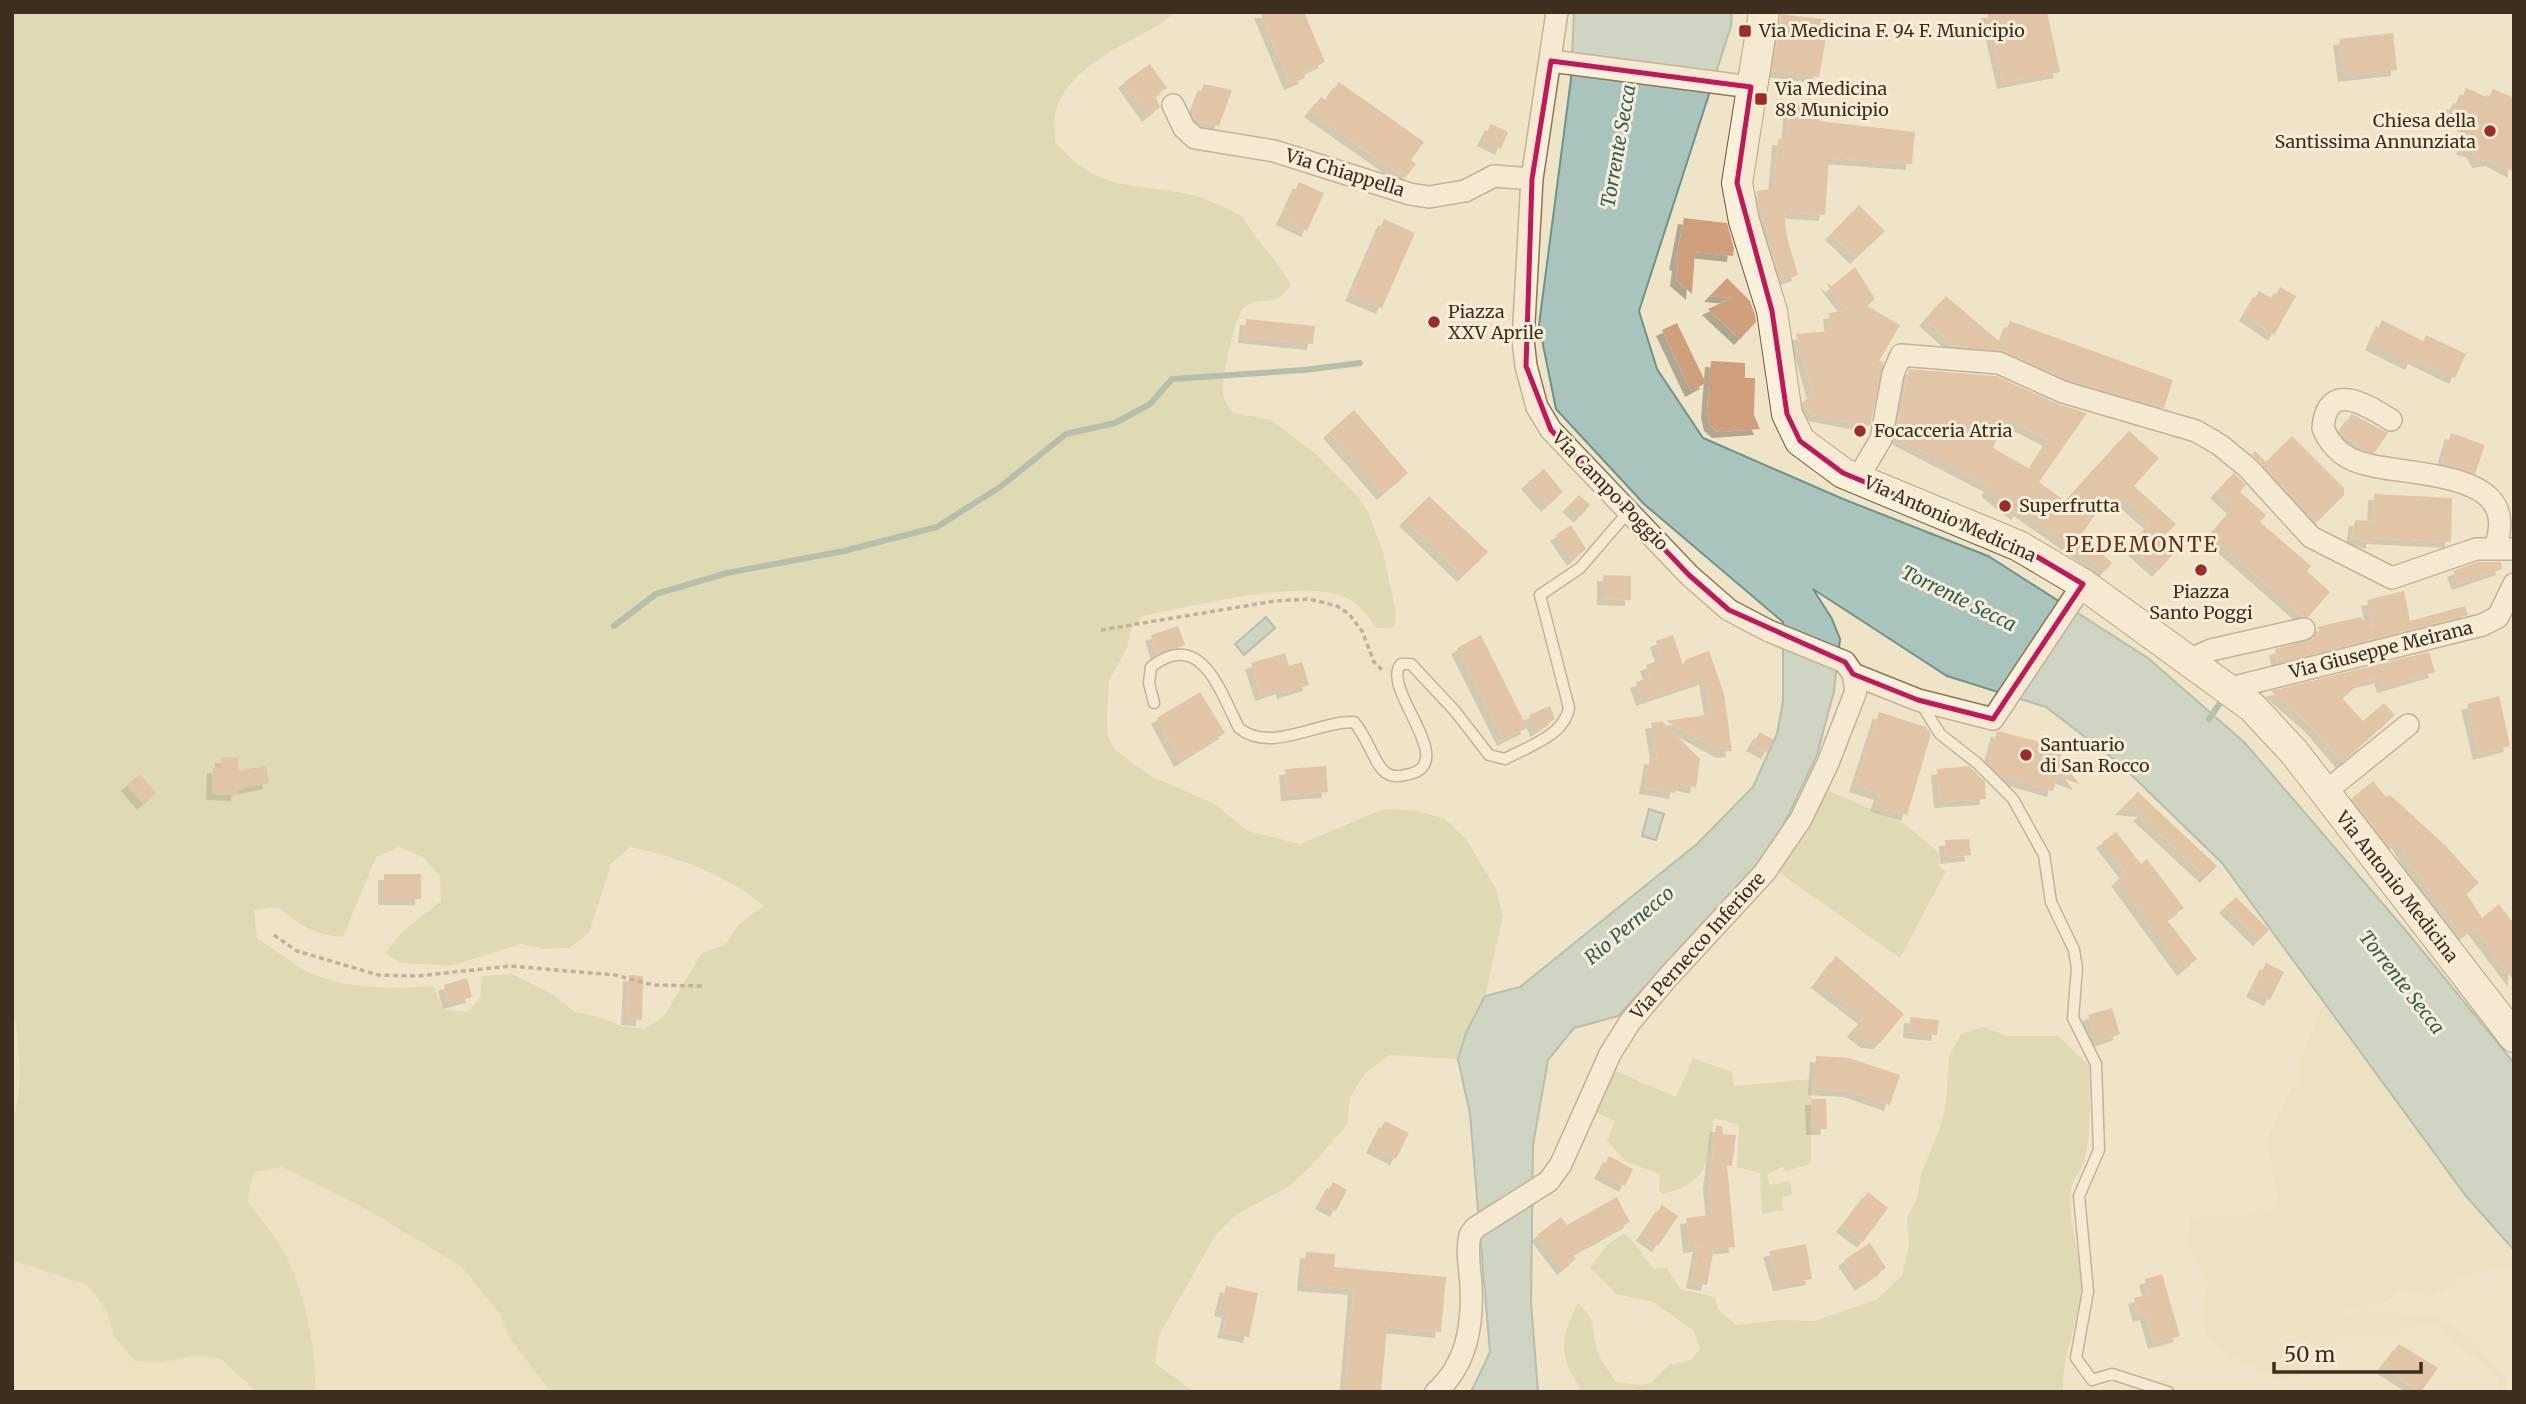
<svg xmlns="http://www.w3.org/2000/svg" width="2526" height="1404" font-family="Merriweather,serif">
<defs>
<filter id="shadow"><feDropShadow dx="-6" dy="6" stdDeviation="0" flood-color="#0004"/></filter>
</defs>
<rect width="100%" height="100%" fill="#f0e4c8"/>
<path fill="#e6deb5" d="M2324 1001 2466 1196 2509 1245 2512 1265 2504 1269H2483L2451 1283 2431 1299 2405 1288 2382 1304 2346 1309 2344 1316 2363 1314 2433 1316 2447 1323 2500 1368 2506 1377 2507 1392H2499L2498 1378 2436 1325 2419 1323 2399 1330 2340 1331 2330 1350 2283 1333 2278 1338 2298 1364 2302 1375 2283 1380 2242 1363 2217 1348 2205 1334 2203 1304 2209 1285 2187 1243 2191 1219 2199 1216H2246L2272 1212 2275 1207 2278 1201 2267 1140 2292 1086 2298 1089 2303 1077 2295 1073Z
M12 1018 16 1021 19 1050 16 1110 12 1122Z
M282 1167 361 1206 461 1266 499 1313 511 1340 551 1392H309L315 1389 247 1201 254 1171Z
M12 1260 87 1285 106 1309 116 1338 163 1362 191 1356 220 1358 257 1392H12Z"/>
<path fill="#c9cf9b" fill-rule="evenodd" d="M12 12H1174L1167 20C1129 43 1072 64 1056 109 1053 118 1055 132 1055 142 1102 194 1126 181 1187 194 1207 198 1224 207 1242 216 1257 243 1276 258 1291 285 1288 288 1284 294 1280 297 1269 303 1253 299 1243 308 1235 316 1221 382 1223 394 1224 401 1229 407 1233 413L1271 420 1317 455 1358 497 1368 512 1383 552 1396 613 1395 627 1376 628C1369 618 1362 607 1351 600 1310 575 1190 607 1142 616L1131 630 1127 648 1109 680 1107 717 1108 736 1114 749 1152 777 1213 803 1248 831 1300 844 1384 809 1415 810 1445 819 1466 839 1496 889 1503 916 1485 996 1466 1033 1458 1059 1390 1055 1366 1072 1350 1097 1347 1125 1309 1168 1288 1187 1237 1214 1216 1234 1159 1335 1155 1363 1194 1392H551L511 1340 499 1313 461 1266 361 1206 282 1167 254 1172 247 1201C258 1216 272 1232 282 1249 303 1284 317 1348 315 1389L309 1392H257L220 1358 191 1356 163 1362 135 1361 115 1338 106 1309 87 1285 12 1260V1122C23 1092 19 1052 16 1021L12 1018ZM399 847 423 857 440 876 441 901 401 933 385 953 402 963 450 966 521 944 544 949 569 948 589 933 611 864 630 847C678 857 726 874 764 906L739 924 725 945 702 953 665 1015 645 1029 622 1026 600 1017 575 1012 555 996 512 974 482 976 480 998 468 1012 443 1009 433 986C391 989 335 990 298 966 284 957 272 947 257 939L254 910 279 907C300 926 315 935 343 937L376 857Z
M1827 790 1905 824 1939 853V866L1946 871 1900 958 1777 871 1809 824Z
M1984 1027 2007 1036H2058L2089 1065C2090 1095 2092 1132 2084 1161 2082 1170 2074 1177 2072 1185 2064 1216 2084 1259 2081 1292 2078 1325 2061 1360 2063 1392H1578L1579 1386C1557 1352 1561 1338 1578 1303 1599 1322 1590 1330 1598 1353 1602 1364 1610 1372 1616 1382L1639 1385 1651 1383 1669 1365 1691 1360 1700 1349 1694 1331 1653 1302 1616 1294 1590 1267 1608 1244 1623 1234C1639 1242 1641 1257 1655 1269L1667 1268 1680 1289 1715 1297 1718 1309 1736 1325 1780 1320 1814 1321 1876 1300 1902 1276 1909 1244 1907 1218 1917 1198 1921 1174 1940 1128 1946 1104 1949 1056 1961 1034Z
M1693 1058 1732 1072 1734 1086 1811 1079V1164L1785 1171 1783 1166 1767 1175 1770 1185 1790 1181 1792 1194 1782 1197 1783 1210 1762 1214 1760 1173 1737 1167 1739 1125 1714 1118C1706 1161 1713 1180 1664 1194L1659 1191 1660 1174 1627 1162 1607 1141 1615 1121 1591 1110 1611 1069 1676 1097Z"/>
<path fill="#a9c4bc" stroke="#6f938a" stroke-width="2" d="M1574 12H1732L1731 26 1639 311 1657 369 1703 438 1843 499 1988 556 2148 658 2245 743 2407 932 2514 1063V1250L2466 1196 2222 863 2120 764 2046 707 1947 676 1813 589 1832 619 1840 639 1834 691 1817 755 1784 824 1755 867 1618 1016 1574 1028 1548 1060 1533 1145 1531 1302 1538 1392H1471L1490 1352 1470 1114 1458 1059 1466 1033 1485 996 1520 987 1697 844 1753 787 1777 734 1783 701V622L1644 504 1556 409 1539 325 1571 79Z
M1266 617 1275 628 1244 655 1235 644Z
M1649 809 1664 814 1656 840 1642 836Z"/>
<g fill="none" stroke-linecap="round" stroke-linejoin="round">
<path stroke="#6f938a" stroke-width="6" d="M614 626 656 594 727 573 844 551 937 527 1000 487 1066 434 1115 423 1150 404 1172 379 1304 370 1360 363
M2209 719 2220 703"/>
</g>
<path fill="#cf9f7d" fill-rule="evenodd" filter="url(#shadow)" d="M1260 12H1304L1325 62 1303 72 1305 78 1290 84Z
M1987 12H2047L2060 72 2003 83Z
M1781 14 1829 20 1819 77 1772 71Z
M2393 33 2397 70 2344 76 2339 39Z
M1150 64 1167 88 1155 96 1160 107 1148 116 1124 82Z
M1339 82 1424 142 1411 160 1416 164 1405 178 1310 111 1321 97 1326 100Z
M1204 84 1232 90 1219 126 1195 120 1192 114Z
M2466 88 2489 98 2493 89 2514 98V172L2491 160 2478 162 2472 151 2462 149 2468 127 2446 118 2453 103 2459 105Z
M1790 103 1820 105 1819 121 1915 132 1912 164 1829 158 1825 215 1784 212 1787 237 1798 275 1781 281 1756 191 1774 189 1778 139 1787 140Z
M1491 124 1508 132 1501 149 1483 140Z
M1299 182 1324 193 1307 231 1282 219Z
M1859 205 1885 231 1856 258 1831 234Z
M1684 218 1727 223 1734 248 1733 256 1695 252 1692 294 1676 280 1678 265 1675 264Z
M1384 219 1415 233 1382 308 1351 295Z
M1855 267 1875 299 1867 306 1900 325 1879 361 1884 362 1870 426 1814 415 1803 406V402L1813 393 1796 334 1831 331 1829 313 1848 311 1826 283 1832 286Z
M1727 278 1750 301 1755 315 1756 322 1740 339 1708 309 1732 298 1710 296Z
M2280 287 2296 296 2274 335 2245 315 2259 291 2273 299Z
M1946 296 2001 343 2010 321 2173 380 2164 408 2068 380 2004 351 1954 346 1925 320Z
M1246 319 1315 326 1313 344 1244 337Z
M2382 320 2423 341 2426 335 2466 354 2455 378 2414 358 2411 364 2371 344Z
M1677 323 1706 383 1691 391 1662 330Z
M1711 361 1745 363V378H1755L1754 415 1760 429 1718 432 1710 425 1707 412Z
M1909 369 1996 376 2058 404 2087 413 2039 482 2065 501 2129 431 2159 458 2134 486 2176 524 2163 537 2177 550 2158 571 2130 546 2150 523 2123 499 2114 509 2105 501 2081 535 2112 563 2105 571 2020 510 2017 514 2006 506 1987 490 1990 486 1895 437ZM2006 418 2049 440 2030 469 1993 448Z
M1354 410 1408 473 1383 494 1329 432Z
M2352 414 2388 433 2374 453 2362 449 2340 432Z
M2451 433 2485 445 2475 474 2442 463Z
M2292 436 2344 488V495L2317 522 2252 454 2255 451 2266 462Z
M1544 469 1563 492 1547 506 1527 483Z
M2234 473 2246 485 2240 492 2266 515 2260 522 2311 566 2307 571 2330 592 2308 617 2302 616 2210 535 2233 508 2216 492Z
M2374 494 2452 498 2451 542 2372 538V543L2352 538 2355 520 2373 521Z
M1579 495 1590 505 1580 517 1568 506Z
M1429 496 1488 552 1463 576 1405 520Z
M1571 525 1586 549 1573 560 1556 535Z
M2478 562H2501L2502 569 2458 584 2453 571Z
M1603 575 1631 576V600L1603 599Z
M2404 591 2410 621 2465 606 2468 615 2278 663 2275 649 2312 639 2321 632 2317 627 2360 617 2373 628 2367 600Z
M1178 626 1185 645 1157 654 1151 635Z
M1481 635 1527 728 1503 740 1457 648Z
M1673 635 1683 665 1687 659 1709 651 1724 694 1732 751 1722 752 1666 721 1711 714 1705 679 1642 700 1636 682 1650 677 1646 665 1662 659 1656 641Z
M2429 652 2435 672 2383 687 2380 678 2361 682 2342 698 2363 721 2384 703 2395 715 2342 762 2310 725 2271 691Z
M1285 653 1289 666 1302 662 1309 685 1283 693 1282 688 1261 695 1251 663Z
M1200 692 1225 733 1180 761 1157 718Z
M2499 696 2510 746 2479 754 2467 704Z
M1550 706 1555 719 1537 731 1529 715Z
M1879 712 1926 727 1931 734 1907 815 1876 805 1880 794 1855 786Z
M1662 721 1700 759 1696 788 1677 783 1675 793 1645 788 1650 758 1657 759 1651 723Z
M1997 731 2067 749 2059 757 2079 784 2057 776 2053 791 2001 776 1988 763Z
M1760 732 1774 740 1767 753 1752 745Z
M221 757 238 758V771L266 766 269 783 237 790V795L212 794 213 767 221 768Z
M1326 766 1328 792 1287 795 1285 769Z
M1969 766 1985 782 1986 799 1940 802 1937 769Z
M140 774 156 793 143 804 127 785Z
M2373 781 2386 797 2390 795 2445 845 2479 883 2466 893 2482 918 2499 904 2514 924V981L2474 928 2462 936 2409 862 2398 842 2389 847 2352 798Z
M2138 792 2217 866 2206 877 2139 815 2144 811 2121 809Z
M2116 832 2141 864 2147 859 2184 908 2167 920 2197 959 2183 970 2117 880 2126 873 2102 842Z
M1969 839 1971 855 1946 858 1945 840Z
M384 874H421V899H384Z
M2236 897 2269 930 2259 940 2225 907Z
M1836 956 1904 1014 1880 1043 1867 1042 1853 1031 1864 1018 1817 982Z
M2266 963 2284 972 2270 1000 2252 991Z
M629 975 643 976 642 1020 627 1019Z
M467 978 472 997 449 1003 444 985Z
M2112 1008 2120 1034 2097 1042 2088 1015Z
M1910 1017 1939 1020 1937 1035 1909 1032Z
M1816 1056 1849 1058 1900 1075 1890 1105 1850 1091 1814 1089Z
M1811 1099H1826L1827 1129H1812Z
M1385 1121 1409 1133 1396 1159 1372 1147Z
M1716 1126H1722L1723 1134 1736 1135 1732 1166H1727L1735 1247 1714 1249 1707 1285 1692 1282 1699 1246 1689 1247 1686 1218 1712 1215 1709 1183Z
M1609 1156 1633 1169 1625 1186 1600 1173Z
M1333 1182 1347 1190 1336 1211 1321 1203Z
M1868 1192 1888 1208 1863 1242 1842 1226Z
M1617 1197 1630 1222 1572 1254 1576 1259 1563 1269 1537 1235 1561 1217 1567 1225Z
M1662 1205 1678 1216 1658 1246 1642 1235Z
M1870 1243 1886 1268 1861 1285 1844 1260Z
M1806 1244 1812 1279 1779 1285 1769 1251Z
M1306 1252 1335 1254 1334 1267 1446 1277 1441 1332 1387 1327 1381 1392H1345L1354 1289 1303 1285Z
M2162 1274 2180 1336 2154 1343 2146 1314 2139 1316 2134 1298 2149 1294 2145 1279Z
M1226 1286 1258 1293 1249 1337 1223 1332 1228 1312 1220 1310Z
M2399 1344 2438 1368 2421 1392 2382 1367Z"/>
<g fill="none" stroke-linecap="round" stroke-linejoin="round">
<defs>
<path id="lane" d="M1920 702 1940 734 1977 763 2013 799 2044 855 2051 902 2074 950 2077 968 2073 1018 2096 1064 2099 1150 2079 1196 2088 1291 2076 1358 2092 1380
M1154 703 1149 683 1151 667C1202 628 1220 692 1239 728 1270 754 1318 721 1354 722 1367 736 1375 765 1385 772 1391 777 1397 777 1405 775 1464 766 1379 689 1401 664H1411L1455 711 1489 755 1505 759C1527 747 1564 736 1569 708L1540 595 1580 568 1629 511
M2092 1380 2112 1374 2168 1392"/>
<path id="street" d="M1551 61 1751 87
M1173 105 1184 128 1195 138 1274 151 1410 194 1429 197 1465 191 1494 176 1532 179
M2391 420C2367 405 2327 379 2323 428 2328 441 2338 453 2351 459 2393 480 2526 462 2495 547
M1858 478 1881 439 1893 374 1901 355 1999 363 2063 392 2196 431 2220 445 2248 468 2311 537 2392 578 2476 549H2514
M2186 661 2211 650 2304 629
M1853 674 1918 700 1993 719 2083 584
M2227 689 2482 625 2498 617 2514 584
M2325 792 2408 725
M1436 1392C1467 1364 1473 1325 1471 1285 1470 1268 1466 1252 1470 1235L1475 1228 1549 1181 1561 1164 1610 1054 1630 1022 1668 977 1765 872 1801 819 1828 763 1856 691 1853 674 1845 662 1769 631 1729 610 1689 575 1551 430 1537 407 1526 366 1523 340 1532 179 1557 12"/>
<path id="secondary" d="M1764 12 1737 183 1744 221 1772 311 1787 414 1800 441 1843 473 2019 546 2083 584 2252 707 2294 752 2514 1037"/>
</defs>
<use href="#lane" stroke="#8d765c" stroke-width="13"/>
<use href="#street" stroke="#8d765c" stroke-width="24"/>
<use href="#secondary" stroke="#6f573f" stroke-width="32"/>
<path stroke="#8d765c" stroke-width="3.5" stroke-dasharray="5 3.5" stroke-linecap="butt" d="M1101 630 1275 601 1309 599 1337 606 1349 614 1362 631 1374 662 1383 671
M274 935 297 951 378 975 418 976 510 966 615 975 653 985 703 986"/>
<use href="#lane" stroke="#faf1dc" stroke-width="10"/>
<use href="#street" stroke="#faf1dc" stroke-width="21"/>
<use href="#secondary" stroke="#faf1dc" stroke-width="30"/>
</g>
<path d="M0 0H2526V1404H0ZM1551 61 1751 87 1737 183 1772 311 1787 414 1800 441 1843 473 2019 546 2083 584 1993 719 1918 700 1853 674 1845 662 1729 610 1689 575 1551 430 1526 366 1532 179Z" fill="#f0e4c8" fill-opacity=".55" fill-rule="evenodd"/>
<path fill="none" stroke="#c2185b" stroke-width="5" stroke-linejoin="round" d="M1551 61 1751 87 1737 183 1772 311 1787 414 1800 441 1843 473 2019 546 2083 584 1993 719 1918 700 1853 674 1845 662 1729 610 1689 575 1551 430 1526 366 1532 179Z"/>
<g fill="#9e2a2b" stroke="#f7eed8" stroke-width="2.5">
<rect x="1738" y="24" width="14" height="14" rx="3.5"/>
<rect x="1754" y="92" width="14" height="14" rx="3.5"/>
<circle cx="2490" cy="131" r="7"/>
<circle cx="1434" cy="322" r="7"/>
<circle cx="1860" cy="431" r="7"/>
<circle cx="2005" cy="506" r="7"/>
<circle cx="2201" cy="570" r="7"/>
<circle cx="2026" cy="755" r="7"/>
</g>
<g text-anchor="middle" stroke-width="6" stroke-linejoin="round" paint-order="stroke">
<g font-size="18" fill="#3d2e20" stroke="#f7eed8" text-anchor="start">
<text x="1759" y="37">Via Medicina F. 94 F. Municipio</text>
<text x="1775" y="95">Via Medicina<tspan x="1775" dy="21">88 Municipio</tspan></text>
<text x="2476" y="127" text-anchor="end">Chiesa della<tspan x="2476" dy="21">Santissima Annunziata</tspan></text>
<text x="1448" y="318">Piazza<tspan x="1448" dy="21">XXV Aprile</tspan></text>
<text x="1874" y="437">Focacceria Atria</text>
<text x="2019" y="512">Superfrutta</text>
<text x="2201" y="598" text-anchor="middle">Piazza<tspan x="2201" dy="21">Santo Poggi</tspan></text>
<text x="2040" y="751">Santuario<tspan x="2040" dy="21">di San Rocco</tspan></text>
</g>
<g font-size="18" fill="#3d2e20" stroke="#f7eed8">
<text transform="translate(1345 173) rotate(17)" y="6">Via Chiappella</text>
<text transform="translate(1610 491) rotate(46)" y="6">Via Campo Poggio</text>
<text transform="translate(1950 519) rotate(24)" y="6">Via Antonio Medicina</text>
<text transform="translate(2381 650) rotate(-14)" y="6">Via Giuseppe Meirana</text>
<text transform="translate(2397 887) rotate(52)" y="6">Via Antonio Medicina</text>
<text transform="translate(1698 946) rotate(-48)" y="6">Via Pernecco Inferiore</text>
</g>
<g font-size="19" font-style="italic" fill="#2f5d5a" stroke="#f7eed8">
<text transform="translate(1618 146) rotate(-80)" y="7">Torrente Secca</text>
<text transform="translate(1959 598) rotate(26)" y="7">Torrente Secca</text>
<text transform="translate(1629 925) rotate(-40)" y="7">Rio Pernecco</text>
<text transform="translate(2402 982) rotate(52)" y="7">Torrente Secca</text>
</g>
<g font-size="21" letter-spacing="2" fill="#6b2e1e" stroke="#f7eed8">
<text x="2142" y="552">PEDEMONTE</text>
</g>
</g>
<rect width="2526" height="1404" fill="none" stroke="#3d2e20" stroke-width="28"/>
<path d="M2274 1362v10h147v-10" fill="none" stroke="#3d2e20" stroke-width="3.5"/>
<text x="2284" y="1362" font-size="21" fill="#3d2e20" stroke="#f7eed8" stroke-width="5" paint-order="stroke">50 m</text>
</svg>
